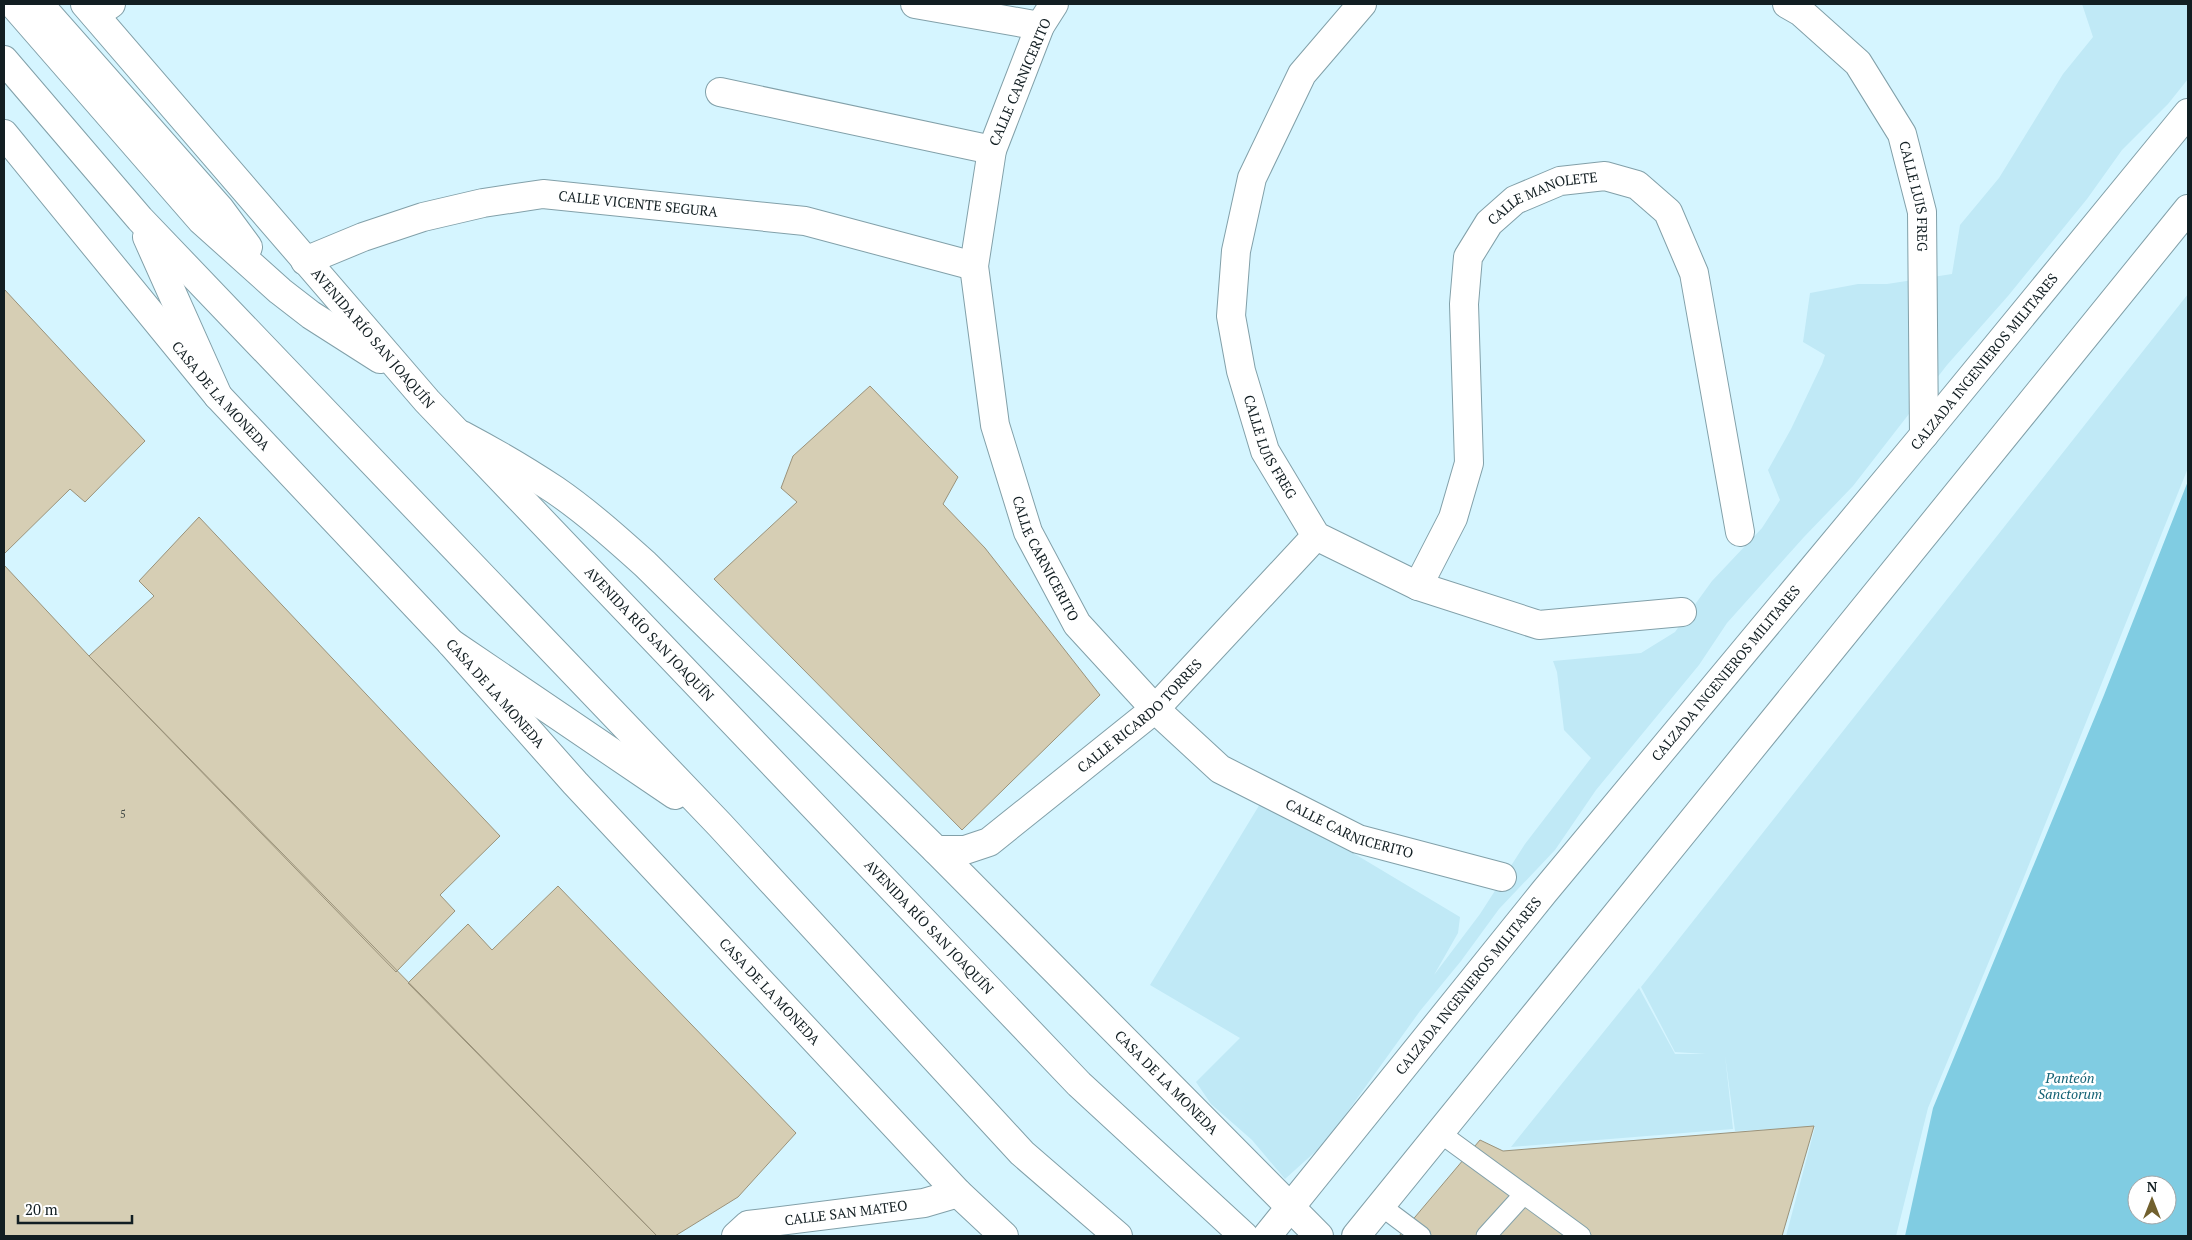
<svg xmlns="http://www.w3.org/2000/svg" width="2192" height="1240" font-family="'PT Serif',serif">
<rect width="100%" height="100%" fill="#d5f5ff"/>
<path fill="#c0e9f6" d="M2082 4H2188V79L2168 104 2122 150 2087 199 2008 296 1947 365 1853 486 1804 537 1727 623 1699 665 1596 790 1555 850 1499 909 1461 961 1420 1011 1325 1143 1285 1179 1252 1140 1211 1104 1196 1082 1240 1038 1150 985 1263 799 1460 917 1458 933 1434 975 1480 914 1525 844 1591 758 1564 730 1557 672 1553 661 1641 653 1675 632 1712 581 1762 528 1780 500 1768 470 1791 429 1822 364 1825 355 1803 342 1810 293 1858 284H1887L1952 274 1960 225 1999 178 2063 74 2093 37Z
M2188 294V468L2022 882 1928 1108 1896 1236H1786L1815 1127 1735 1131 1725 1055 1733 1129 1511 1147 1639 988 1675 1054H1706L1675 1052 1641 987Z"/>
<path fill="#80cce2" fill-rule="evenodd" d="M2188 481V1236H1905L1933 1108 2104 695ZM2137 1185H2167V1215H2137Z"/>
<path fill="#d6ceb4" stroke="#9a927a" d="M4 289 145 441 85 502 70 489 4 554Z
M870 386 958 477 943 504 985 548 1100 695 962 830 714 579 797 502 781 488 793 456Z
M199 517 500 836 440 895 455 911 396 972 89 656 154 596 139 581Z
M4 565 89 656 657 1236H4Z
M558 886 796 1133 738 1197 675 1236H657L408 983 468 924 492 950Z
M1814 1126 1782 1236H1399L1480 1140 1503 1151Z"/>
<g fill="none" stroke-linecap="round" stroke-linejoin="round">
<defs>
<path id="service" d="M1440 1133 1581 1236
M1381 1206 1421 1236
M1486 1236 1524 1194"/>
<g id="minor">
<path d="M915 4 1040 26"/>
<path id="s1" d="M1054 4 1040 26 992 150 974 266 995 425 1028 532 1077 624 1155 709 1220 769 1358 839 1502 877"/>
<path id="s2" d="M1362 4 1302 74 1252 178 1236 251 1231 316 1241 371 1265 451 1316 536 1418 586 1539 625 1682 612"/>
<path id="s3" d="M1787 4 1801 12 1858 63 1902 134 1922 212 1924 435"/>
<path d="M95 15 111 4"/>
<path d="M720 92 992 150"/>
<path id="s4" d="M305 261 363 237 423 217 483 203 543 194 805 221 974 266"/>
<path id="s5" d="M1418 586 1453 518 1469 463 1464 304 1468 257 1489 223 1515 200 1560 181 1605 176 1637 185 1668 212 1694 273 1740 532"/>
<path id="s6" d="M936 850H965L989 842 1155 709 1316 536"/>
<path id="s7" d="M736 1236 748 1225 924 1203 958 1193"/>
</g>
<g id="secondary">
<path id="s8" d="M4 134 218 396 451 643 575 783 958 1193 1004 1236"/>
<path id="s9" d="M462 435C494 452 525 470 555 490 587 512 616 538 645 564L936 850 1319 1236"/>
<path id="s10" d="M1267 1236 1544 892 1924 435 2188 113"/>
<path d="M1356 1236 2188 209"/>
</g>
<g id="motorway">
<path d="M13 4 201 220 280 291 311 315 380 359"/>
<path d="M39 4 220 209 248 247"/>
<path id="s11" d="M85 4 427 401 1079 1084 1244 1236"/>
<path d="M4 60 140 219 720 825 1022 1153 1118 1236"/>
<path d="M147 237 218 396"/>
<path d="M451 643 675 795"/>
</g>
</defs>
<use href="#service" stroke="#82a0a9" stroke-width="21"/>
<use href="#minor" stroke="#82a0a9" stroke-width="30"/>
<use href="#secondary" stroke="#82a0a9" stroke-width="30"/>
<use href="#motorway" stroke="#82a0a9" stroke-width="30"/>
<use href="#service" stroke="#fff" stroke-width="19"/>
<use href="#minor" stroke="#fff" stroke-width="28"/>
<use href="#secondary" stroke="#fff" stroke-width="28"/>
<use href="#motorway" stroke="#fff" stroke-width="28"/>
</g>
<g text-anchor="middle" stroke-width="5" stroke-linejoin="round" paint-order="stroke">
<g font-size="11" fill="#434a46">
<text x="123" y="818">5</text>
</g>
<g font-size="14" fill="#121e22" stroke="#fff">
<text transform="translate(1020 82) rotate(-67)" y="5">CALLE CARNICERITO</text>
<text dy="5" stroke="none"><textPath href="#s3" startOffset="240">CALLE LUIS FREG</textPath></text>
<text dy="5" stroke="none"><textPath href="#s5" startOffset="441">CALLE MANOLETE</textPath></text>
<text dy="5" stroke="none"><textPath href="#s4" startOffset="344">CALLE VICENTE SEGURA</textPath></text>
<text dy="5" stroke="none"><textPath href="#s11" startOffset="441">AVENIDA RÍO SAN JOAQUÍN</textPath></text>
<text dy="5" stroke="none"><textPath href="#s10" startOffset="1131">CALZADA INGENIEROS MILITARES</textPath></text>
<text dy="5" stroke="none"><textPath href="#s8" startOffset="340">CASA DE LA MONEDA</textPath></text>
<text dy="5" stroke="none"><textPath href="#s2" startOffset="485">CALLE LUIS FREG</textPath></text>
<text dy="5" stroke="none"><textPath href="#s1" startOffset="580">CALLE CARNICERITO</textPath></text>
<text dy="5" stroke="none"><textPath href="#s11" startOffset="846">AVENIDA RÍO SAN JOAQUÍN</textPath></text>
<text dy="5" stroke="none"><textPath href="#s10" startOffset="726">CALZADA INGENIEROS MILITARES</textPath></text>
<text dy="5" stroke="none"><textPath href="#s8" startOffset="745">CASA DE LA MONEDA</textPath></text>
<text dy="5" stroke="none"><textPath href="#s6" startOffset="251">CALLE RICARDO TORRES</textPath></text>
<text dy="5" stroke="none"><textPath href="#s1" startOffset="1000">CALLE CARNICERITO</textPath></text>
<text dy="5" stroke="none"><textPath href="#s11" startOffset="1251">AVENIDA RÍO SAN JOAQUÍN</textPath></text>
<text dy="5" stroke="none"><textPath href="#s10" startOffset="321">CALZADA INGENIEROS MILITARES</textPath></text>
<text dy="5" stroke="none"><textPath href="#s8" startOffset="1150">CASA DE LA MONEDA</textPath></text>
<text dy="5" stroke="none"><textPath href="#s9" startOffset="960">CASA DE LA MONEDA</textPath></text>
<text dy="5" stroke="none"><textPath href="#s7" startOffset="115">CALLE SAN MATEO</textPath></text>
</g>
<g font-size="14" font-style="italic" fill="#136174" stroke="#fff">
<text x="2070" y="1083">Panteón<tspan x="2070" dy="16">Sanctorum</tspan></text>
</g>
</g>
<rect width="2192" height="1240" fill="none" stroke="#121e22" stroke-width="10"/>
<g transform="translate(2152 1200)"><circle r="24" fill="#ffffff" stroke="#a0a5a7"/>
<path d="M0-4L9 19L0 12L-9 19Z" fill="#71602e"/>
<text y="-8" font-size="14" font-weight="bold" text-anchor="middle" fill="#121e22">N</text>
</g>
<path d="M18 1215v8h114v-8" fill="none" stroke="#121e22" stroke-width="2.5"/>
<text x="25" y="1215" font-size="15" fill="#121e22" stroke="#ffffff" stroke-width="4" paint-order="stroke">20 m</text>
</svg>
